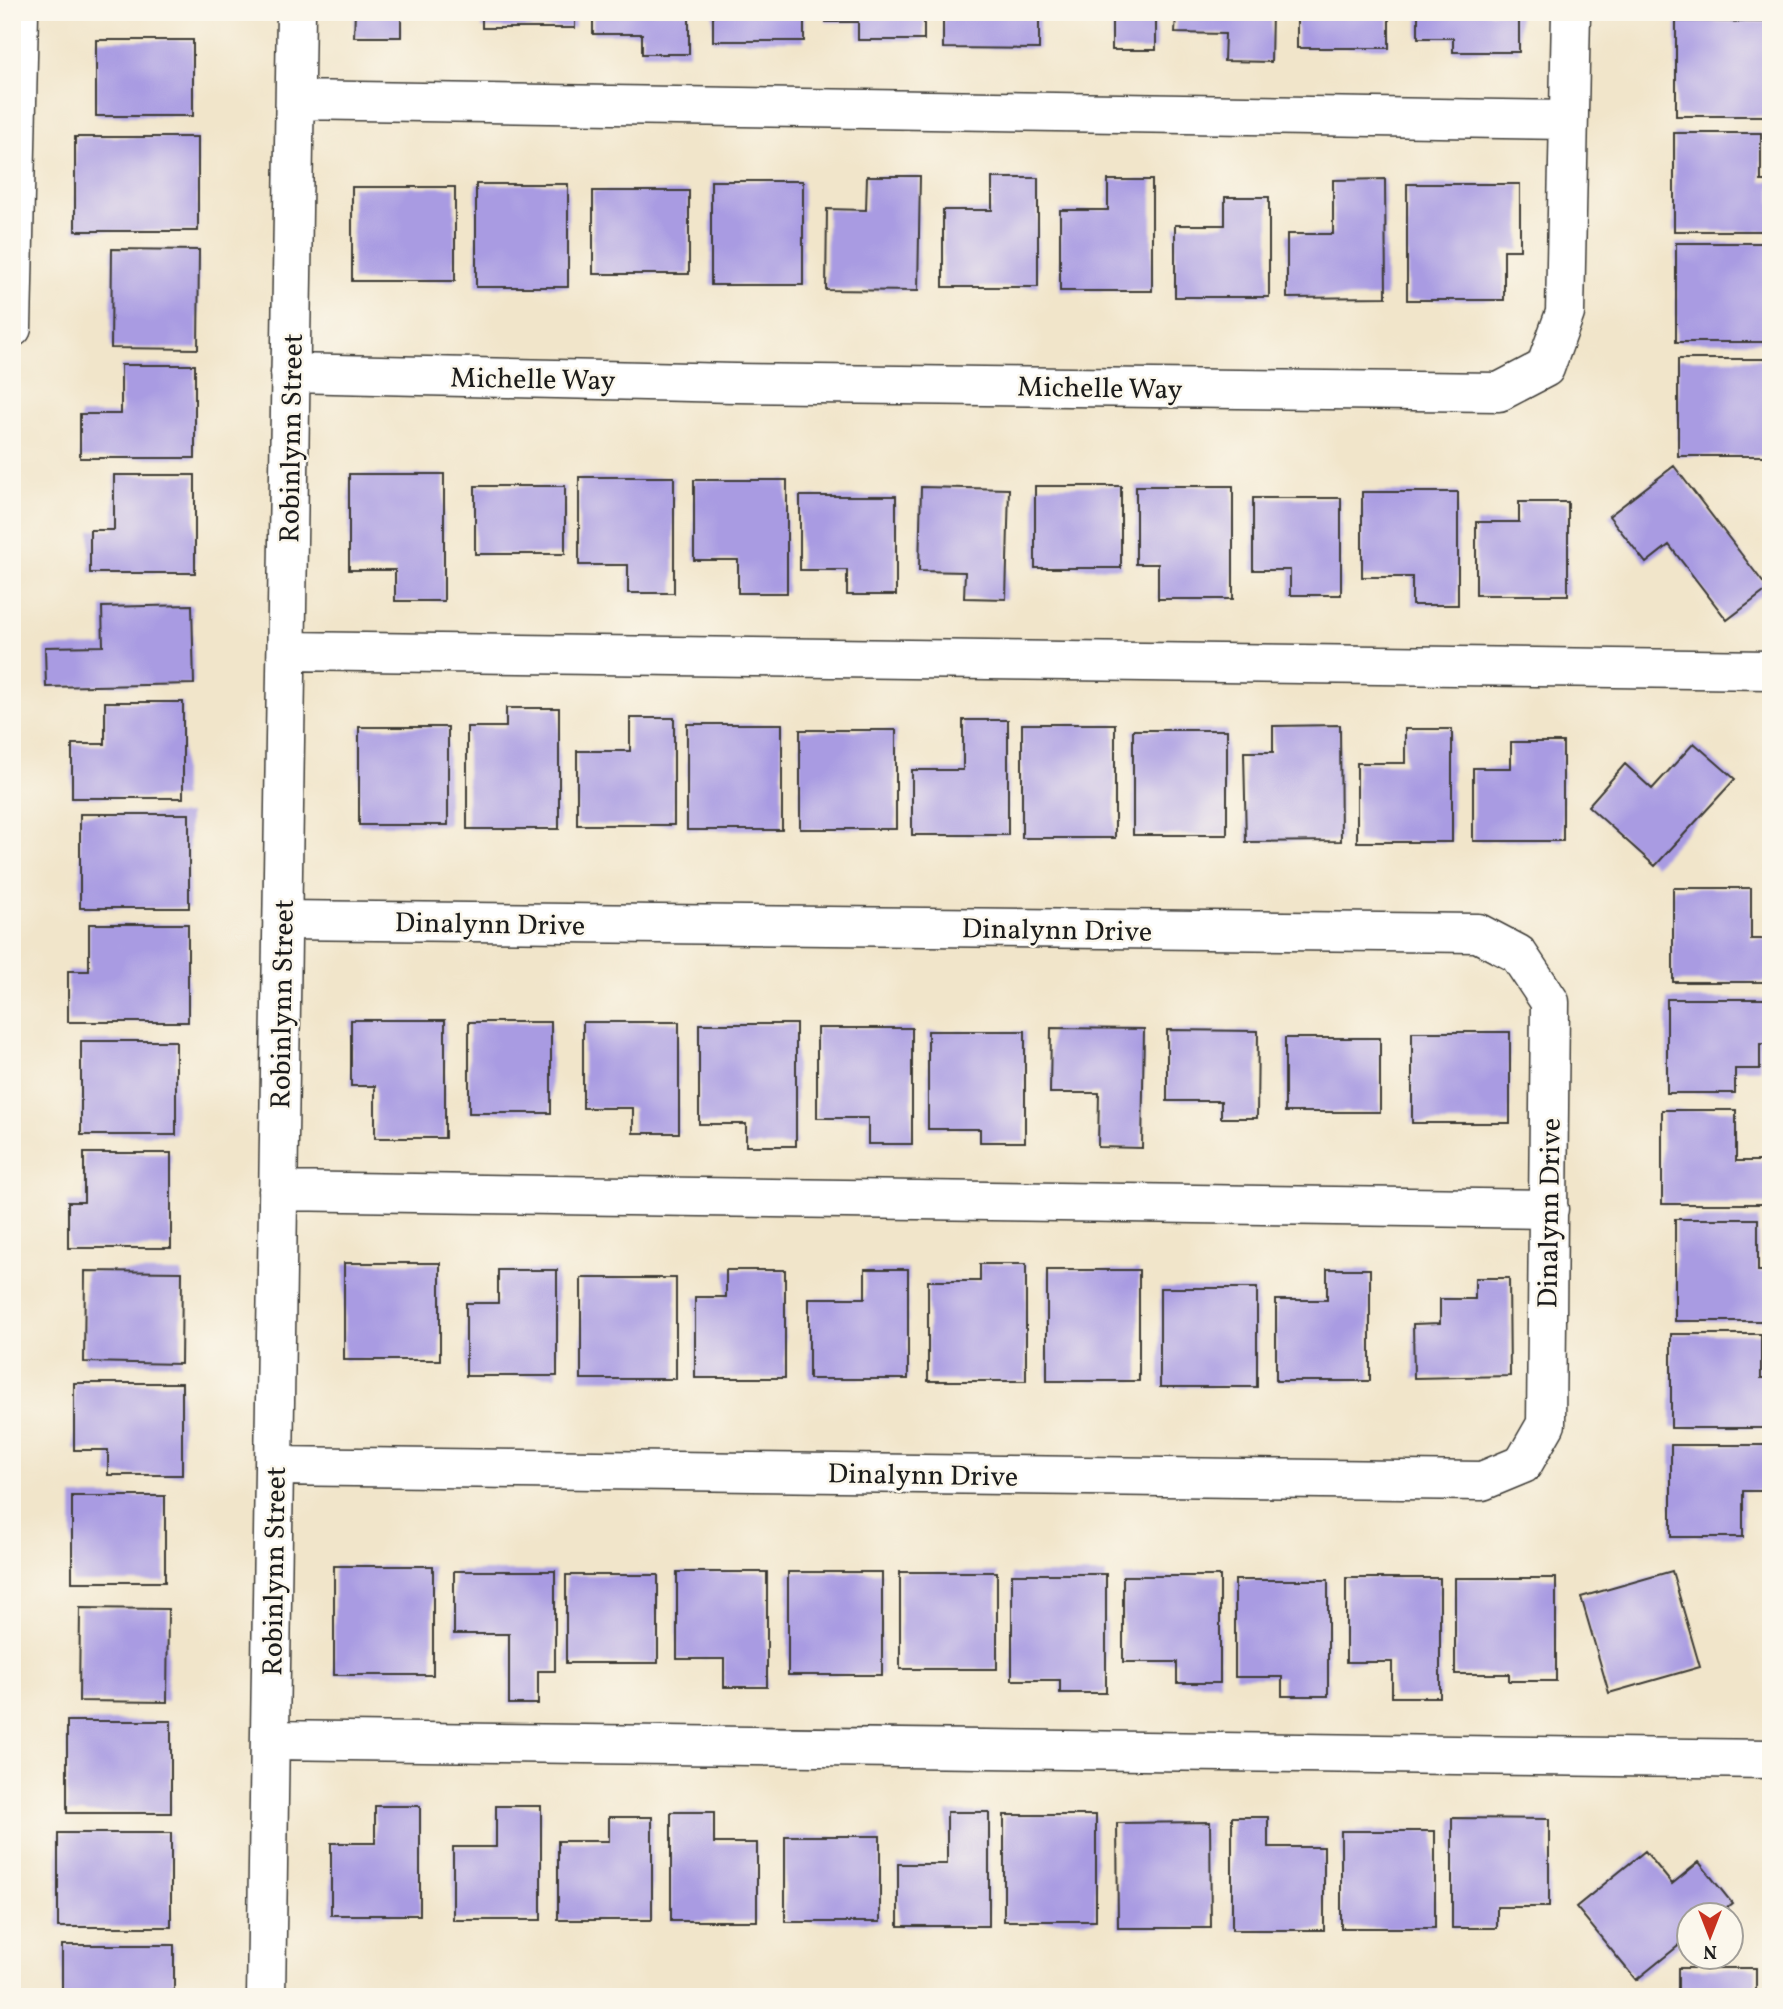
<svg xmlns="http://www.w3.org/2000/svg" width="1783" height="2009" font-family="Vollkorn,serif">
<rect width="100%" height="100%" fill="#fbf7ec"/>
<filter id="ink" filterUnits="userSpaceOnUse"><feTurbulence type="fractalNoise" baseFrequency=".0143" numOctaves="2"/><feDisplacementMap in="SourceGraphic" scale="14" xChannelSelector="R" yChannelSelector="G"/><feConvolveMatrix kernelMatrix="1 2 1 2 8 2 1 2 1" color-interpolation-filters="sRGB"/></filter>
<filter id="wash" filterUnits="userSpaceOnUse"><feTurbulence type="fractalNoise" baseFrequency=".00686" numOctaves="4" result="noise"/><feDisplacementMap in="SourceGraphic" scale="28" xChannelSelector="R" yChannelSelector="G"/><feGaussianBlur stdDeviation="1.57" result="paint"/><feColorMatrix in="noise" values="0 0 0 0 0 0 0 0 0 0 0 0 0 0 0 0 0 1.4 0 .05"/><feComposite in="paint" operator="in"/></filter>
<g filter="url(#wash)">
<rect width="100%" height="100%" fill="#f1e5ca"/>
<g id="blocks">
<path fill="#a99be2" d="M355 12H401V37H354Z
M482 12H575V28H482Z
M593 12H689V54H642V34H593Z
M713 12H804V41H713Z
M826 12H924V40H858V22H826Z
M943 12H1039V49L943 48Z
M1063 12H1156V50H1112V20H1063Z
M1176 12H1272L1271 62 1224 61 1225 34 1175 33Z
M1297 12H1389V48H1297Z
M1418 12H1519V52H1453V38H1418Z
M1676 21 1771 22V116H1676Z
M96 40H193V116H96Z
M1674 133H1761V181H1771V231H1674Z
M75 137H198V231H75Z
M867 176H920L918 291 826 290 827 209 866 210Z
M992 178H1038V287H943V210H992Z
M1385 179 1386 297 1287 298V234H1333V180Z
M1108 180H1152V291H1060V210H1108Z
M711 181H803V285H711Z
M476 184H568V287H476Z
M1407 184H1520V250H1504V300H1407Z
M352 187H455V281H352Z
M593 191H689V274H593Z
M1225 197H1269V297H1175V225H1225Z
M1676 243H1769V342H1676Z
M112 249 199 250 198 349 111 348Z
M1678 359H1766V405H1771V456H1678Z
M121 365H195V458H80V414H121Z
M1674 466 1768 589 1727 620 1669 545 1646 563 1609 516Z
M349 474H444V601H395V570H349Z
M114 475H195V573H90V530H114Z
M579 477H674V593H628V565H579Z
M694 480H787V593H738V560H694Z
M475 486H565V554H475Z
M1035 486H1121V568H1035Z
M1136 486H1233V599H1158V564H1136Z
M921 487 1009 489 1006 599 964 598 965 572 919 571Z
M1362 492H1458V605H1412V577H1362Z
M800 496H896V595H847V570H800Z
M1253 498H1341V595H1290V570H1253Z
M1519 502H1568V595H1476V522H1519Z
M192 605 194 684 46 687 45 647 103 646 102 607Z
M105 702H183V798H72V744H105Z
M506 708H559V829H467V727H506Z
M630 718H674V825H577V751H630Z
M963 720H1008V835H912V770H963Z
M687 724H782V830H687Z
M1022 724H1115V838H1022Z
M1340 725 1341 841 1246 842 1244 752H1273V726Z
M359 727H448V825H359Z
M1405 729H1452V842H1357V763H1405Z
M800 730H896V829H800Z
M1133 730H1227V835H1133Z
M1511 742H1563V841H1473V768H1511Z
M1694 743 1735 779 1655 866 1588 806 1625 764 1652 789Z
M80 814H189V908H80Z
M1673 888H1751V939H1771V982H1673Z
M89 924H188V1022H68V971H89Z
M1667 999H1771V1044H1760V1069H1735V1093H1667Z
M351 1020H445V1138H375V1086H351Z
M469 1022H551V1113H469Z
M583 1022H679V1133H633V1108H583Z
M699 1024H796V1146H746V1124H699Z
M817 1028H912V1144H868V1118H817Z
M1051 1028 1144 1029 1142 1148 1098 1147 1099 1093H1050Z
M1167 1030 1258 1031 1257 1118H1221V1101H1167Z
M928 1031H1025V1142H980V1129H928Z
M1412 1032H1510V1123H1412Z
M1285 1038H1380V1112H1285Z
M81 1041H176V1135H81Z
M1662 1110H1736V1161H1771V1204H1662Z
M84 1153H171V1248H68V1202H84Z
M1675 1219H1758V1271H1771V1321H1675Z
M344 1263H440V1360H344Z
M980 1264H1026V1381H928V1281H980Z
M865 1269H908V1379H809V1298H865Z
M1327 1269H1370V1381H1276V1300H1327Z
M498 1270H557V1376H466V1303H498Z
M726 1270H785V1378H695V1297H726Z
M1047 1270H1139V1381H1047Z
M85 1271 182 1272 181 1364 84 1362Z
M581 1278H676V1379H581Z
M1475 1278H1509L1510 1376 1414 1378 1413 1324 1440 1323V1299H1475Z
M1160 1288H1257V1387H1160Z
M1671 1334H1761V1378H1771V1428H1671Z
M74 1383H182V1475H108V1450H74Z
M1671 1445H1769V1491H1743V1537H1671Z
M72 1496H165V1582H72Z
M334 1566H433V1675H334Z
M454 1571H555V1671H538V1704H509V1634H454Z
M1672 1571 1700 1667 1609 1693 1581 1597Z
M677 1572H767V1687H724V1659H677Z
M788 1572H882V1675H788Z
M900 1572H997V1669H900Z
M1012 1574H1106V1693H1060V1680H1012Z
M566 1575H658V1663H566Z
M1123 1576H1220V1683H1177V1662H1123Z
M1346 1578H1440V1697H1392V1662H1346Z
M1455 1578H1556V1681H1509V1674H1455Z
M1235 1580H1328V1696H1282V1677H1235Z
M80 1608 168 1609 167 1702 79 1701Z
M67 1721H171V1813H67Z
M375 1806H420V1915H331V1843H375Z
M496 1806H541V1920H453V1847H496Z
M671 1812H714V1843H757V1921H671Z
M947 1812H989V1926H898V1864H947Z
M1004 1815H1096V1921H1004Z
M609 1817H652V1920H558V1841H609Z
M1232 1817H1268V1847H1324V1930H1232Z
M1452 1818 1549 1819V1907H1497V1928H1452Z
M1210 1822 1211 1928H1118L1117 1823Z
M1341 1831H1435V1928H1341Z
M58 1833H171V1927H58Z
M785 1836H880V1922H785Z
M1645 1851 1672 1884 1699 1862 1732 1903 1718 1914H1688V1938L1636 1980 1576 1907Z
M62 1945H174V1997H62Z
M1678 1968H1756V1997H1678Z"/>
</g>
</g>
<g filter="url(#ink)">
<use href="#blocks" fill-opacity="0" stroke="#3c3a36" stroke-width="2"/>
<g fill="none" stroke-linecap="round" stroke-linejoin="round">
<defs>
<path id="minor" d="M295 100 1569 120
M12 328 19 12
M290 373 735 383 1499 392 1545 368 1565 313 1571 12
M287 651 1771 670
M278 1191 1549 1209
M274 1466 1482 1481 1523 1464 1546 1424 1550 1002 1518 954 1478 933 282 920
M270 1740 1771 1759
M266 1997 296 12"/>
</defs>
<use href="#minor" stroke="#3c3a36" stroke-width="41"/>
<use href="#minor" stroke="#fff" stroke-width="38"/>
</g>
</g>
<g text-anchor="middle" stroke-width="5" stroke-linejoin="round" paint-order="stroke">
<g font-size="28" fill="#1c1c1c" stroke="#fbf7ec">
<text transform="translate(533 378) rotate(1)" y="10">Michelle Way</text>
<text transform="translate(1100 387) rotate(1)" y="10">Michelle Way</text>
<text transform="translate(290 438) rotate(-89)" y="10">Robinlynn Street</text>
<text transform="translate(490 923) rotate(1)" y="10">Dinalynn Drive</text>
<text transform="translate(1057 929) rotate(1)" y="10">Dinalynn Drive</text>
<text transform="translate(281 1004) rotate(-89)" y="10">Robinlynn Street</text>
<text transform="translate(1548 1213) rotate(-89)" y="10">Dinalynn Drive</text>
<text transform="translate(923 1474) rotate(1)" y="10">Dinalynn Drive</text>
<text transform="translate(273 1571) rotate(-89)" y="10">Robinlynn Street</text>
</g>
</g>
<rect width="1783" height="2009" fill="none" stroke="#fbf7ec" stroke-width="42"/>
<g transform="translate(1710 1936) rotate(180)"><circle r="33" fill="#fbf7ec" stroke="#a29f99" stroke-width="2"/>
<path d="M0-5L12 26L0 18L-12 26Z" fill="#c8321e"/>
<text y="-10" font-size="19" font-weight="bold" text-anchor="middle" fill="#1c1c1c">N</text>
</g>
</svg>
